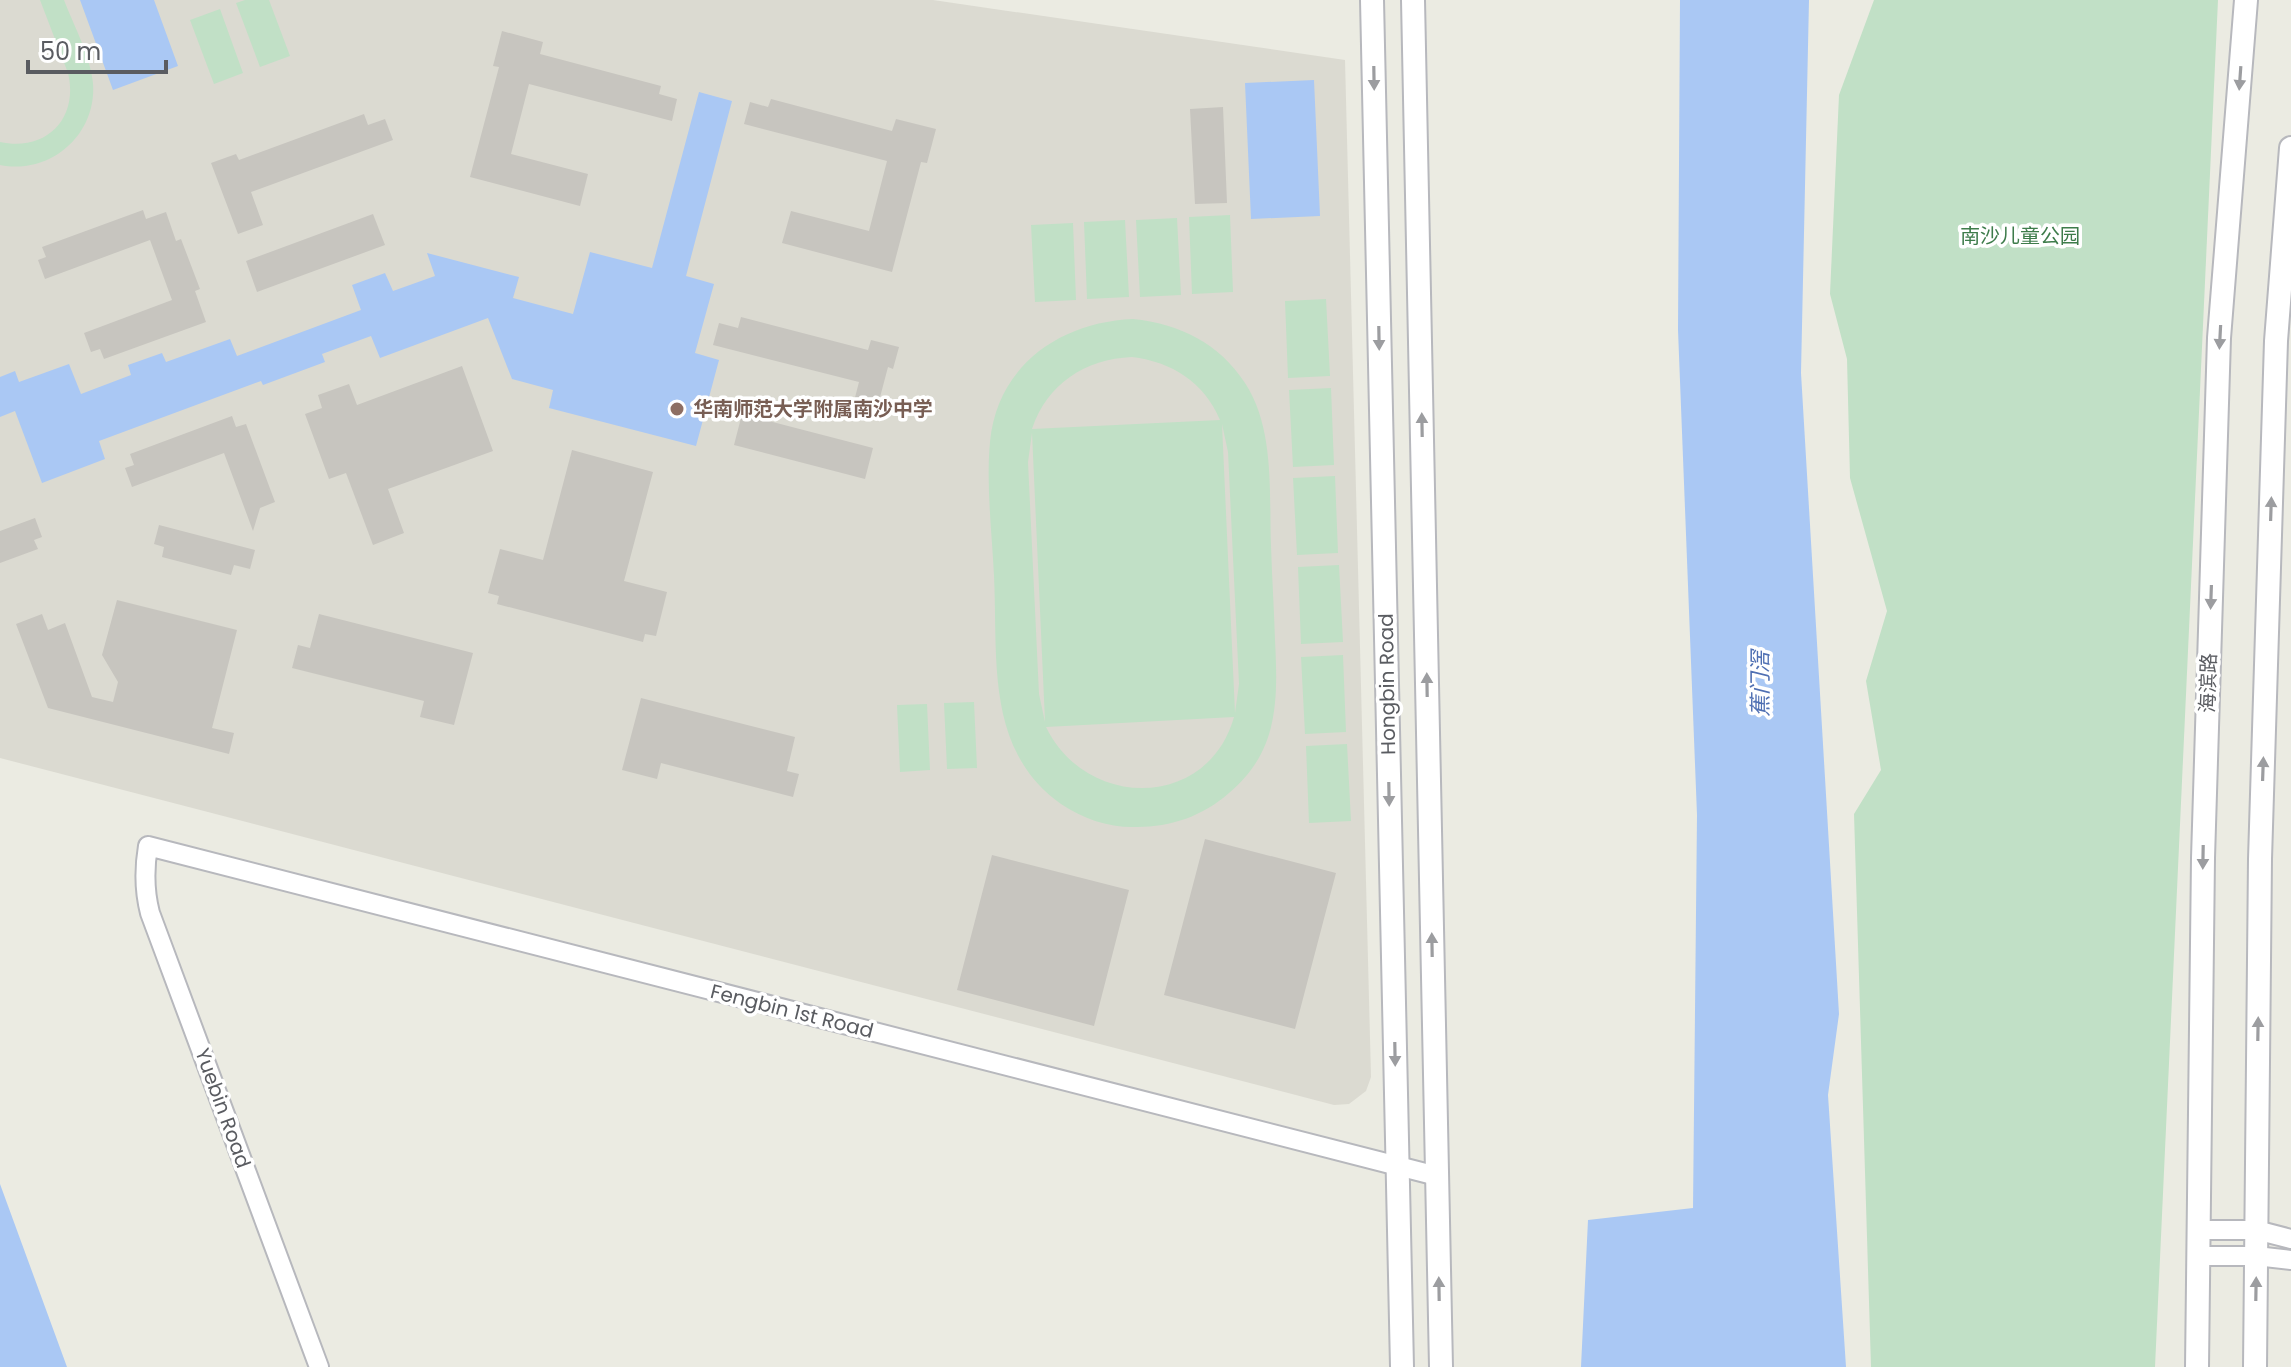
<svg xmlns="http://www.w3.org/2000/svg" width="2291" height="1367" font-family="Poppins,'Noto Sans SC',sans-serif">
<rect width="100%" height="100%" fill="#ebebe2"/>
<path fill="#dbdad1" d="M0 0H933L1345 60 1371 1077 1366 1091 1349 1104 1334 1105 0 758Z"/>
<path fill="#c1e0c6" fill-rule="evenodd" d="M40 0H64C74 26 90 55 93 83 97 135 50 175 0 165V142C46 152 79 119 68 73Z
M245 0H269L290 56 260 67 236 3Z
M1874 0H2218L2155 1367H1871L1854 814 1881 770 1866 681 1887 611 1850 478 1847 359 1830 294 1839 95Z
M220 9 243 73 214 84 190 20Z
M1230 215 1233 292 1192 294 1189 217Z
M1177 218 1181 295 1140 297 1136 220Z
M1125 220 1129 297 1087 299 1084 222Z
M1073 223 1076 300 1035 302 1031 225Z
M1326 299 1330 376 1288 378 1285 301Z
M1133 319C1180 324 1219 343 1245 383 1275 429 1269 493 1271 546 1272 577 1274 609 1275 640 1278 700 1279 751 1229 793 1203 816 1171 827 1137 827 1110 828 1083 819 1061 804 985 750 998 659 994 576 992 533 986 486 990 442 997 365 1061 322 1133 319ZM1132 357C1172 362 1204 382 1220 420L1032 429C1047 384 1085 359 1132 357ZM1222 424 1228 452 1239 684 1235 713ZM1032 433 1045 721V722L1039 694 1028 462ZM1234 717C1208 810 1086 810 1046 727Z
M1331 388 1334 465 1293 467 1289 390Z
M1335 476 1338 553 1297 555 1293 478Z
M1339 565 1343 642 1301 644 1298 567Z
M1343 655 1346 732 1305 734 1301 657Z
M974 702 977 768 947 769 944 703Z
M927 704 930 770 900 772 897 705Z
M1347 744 1351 821 1309 823 1306 746Z"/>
<path fill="#aac8f4" d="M80 0H154L178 66 113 90Z
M1680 0H1809L1801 373 1839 1014 1828 1095 1846 1367H1581L1588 1220 1693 1208 1697 815 1678 330Z
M1314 80 1320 216 1251 219 1245 83Z
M699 92 732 101 686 276 714 284 695 353 719 360 696 446 549 408 553 390 512 379 488 318 380 358 371 336 322 354 325 362 263 385 261 381 99 441 105 459 42 483 15 411 0 417V377L15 371 19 382 69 364 81 394 131 375 128 365 162 353 166 362 230 339 237 356 361 310 352 285 385 273 393 291 435 276 427 253 519 277 513 298 573 314 590 252 652 268Z
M0 1184 67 1367H0Z"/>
<path fill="#c7c5bf" d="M502 31 543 42 540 54 661 86 659 94 677 99 672 121 529 84 511 154 588 174 580 206 470 177 499 67 493 66Z
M771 99 892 131 896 119 936 129 927 163 921 162 892 272 782 243 791 211 869 231 887 161 744 124 750 102 768 107Z
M1223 107 1227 203 1195 204 1190 109Z
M364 114 368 125 385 119 393 140 251 192 263 225 238 234 211 163 236 154 239 160Z
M143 210 146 219 166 212 176 241 181 239 200 289 195 291 206 322 104 359 100 349 91 352 84 333 172 300 150 240 45 279 38 260 46 257 42 247Z
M373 214 385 245 257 292 246 261Z
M741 317 868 350 871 340 899 347 893 369 888 367 874 420 851 413 859 382 713 345 719 323 738 328Z
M462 366 493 451 388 489 404 533 373 545 346 473 329 479 305 414 322 408 318 395 349 384 357 405Z
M742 414 873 448 865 479 734 445Z
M232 416 236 427 246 424 275 502 260 508 253 531 224 453 132 487 125 468 134 465 130 454Z
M572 450 653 472 624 581 667 592 656 636 645 634 643 642 497 604 499 596 488 593 500 549 543 560Z
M35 518 42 537 34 540 38 549 0 563V531Z
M159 525 255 550 250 569 234 565 231 575 162 557 164 547 154 544Z
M117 600 237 630 212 728 234 733 229 754 48 708 16 624 42 614 48 630 65 623 92 697 113 702 118 682 102 655Z
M319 614 473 653 454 725 420 717 424 701 292 668 298 645 310 648Z
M641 698 795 737 787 771 799 774 793 797 661 763 657 779 622 770Z
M1205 839 1336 873 1295 1029 1164 995Z
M992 855 1129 890 1094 1026 957 990Z"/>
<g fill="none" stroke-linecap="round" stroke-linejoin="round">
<defs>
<path id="minor" d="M2199 1230H2256L2291 1239
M2198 1256H2256L2291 1260
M319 1367 150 913C144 890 144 870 148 846L1437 1176"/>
<path id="tertiary" d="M1372 0 1402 1367
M1413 0 1441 1367
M2197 1367 2203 858 2219 338 2246 0
M2255 1367 2260 859 2276 341 2291 148"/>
</defs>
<use href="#minor" stroke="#b7b8bd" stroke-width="22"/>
<use href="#tertiary" stroke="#b7b8bd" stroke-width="26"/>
<use href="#minor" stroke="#fff" stroke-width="18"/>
<use href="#tertiary" stroke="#fff" stroke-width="22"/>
</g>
<defs><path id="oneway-solid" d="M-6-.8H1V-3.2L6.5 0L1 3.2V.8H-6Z" transform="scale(2)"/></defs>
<g fill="#9c9da0">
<use href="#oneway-solid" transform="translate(1374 78) rotate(89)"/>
<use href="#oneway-solid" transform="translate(2240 78) rotate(94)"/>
<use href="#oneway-solid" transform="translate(2220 337) rotate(93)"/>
<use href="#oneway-solid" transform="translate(1379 338) rotate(89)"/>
<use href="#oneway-solid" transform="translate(1422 425) rotate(-91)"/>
<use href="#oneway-solid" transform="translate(2271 509) rotate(-88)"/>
<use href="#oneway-solid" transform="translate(2211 597) rotate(92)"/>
<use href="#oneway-solid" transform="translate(1427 685) rotate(-91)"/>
<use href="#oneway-solid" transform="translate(2263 769) rotate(-88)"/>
<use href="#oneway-solid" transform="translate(1389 794) rotate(89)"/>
<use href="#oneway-solid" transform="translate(2203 857) rotate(91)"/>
<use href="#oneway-solid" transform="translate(1432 945) rotate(-91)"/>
<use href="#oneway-solid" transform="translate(2258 1029) rotate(-89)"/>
<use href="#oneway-solid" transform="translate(1395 1054) rotate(89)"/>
<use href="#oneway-solid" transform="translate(1439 1289) rotate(-91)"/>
<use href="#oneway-solid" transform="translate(2256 1289) rotate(-89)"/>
</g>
<circle fill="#8d6e63" stroke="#fff" stroke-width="3" cx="677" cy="409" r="8"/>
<g text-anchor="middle" stroke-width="7" stroke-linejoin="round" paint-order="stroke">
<g font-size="20" fill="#3e7c4b" stroke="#fff">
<text x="2020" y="243">南沙儿童公园</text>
</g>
<g font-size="20" font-weight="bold" fill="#785e54" stroke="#fff" text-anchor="start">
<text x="693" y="416">华南师范大学附属南沙中学</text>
</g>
<g font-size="20" fill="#5a5c61" stroke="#fff">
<text transform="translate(2208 683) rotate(-88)" y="7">海滨路</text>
<text transform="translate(1387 684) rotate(-91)" y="7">Hongbin Road</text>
<text transform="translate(792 1011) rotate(14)" y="7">Fengbin 1st Road</text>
<text transform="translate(223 1108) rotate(70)" y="7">Yuebin Road</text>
</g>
<g font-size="22" font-style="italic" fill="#5070b3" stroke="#fff">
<text transform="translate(1760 684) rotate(-90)" y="8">蕉门滘</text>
</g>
</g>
<path d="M28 60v12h138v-12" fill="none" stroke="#5a5c61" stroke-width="4"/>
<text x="40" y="60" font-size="24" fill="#5a5c61" stroke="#ffffff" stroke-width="6" paint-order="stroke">50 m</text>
</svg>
